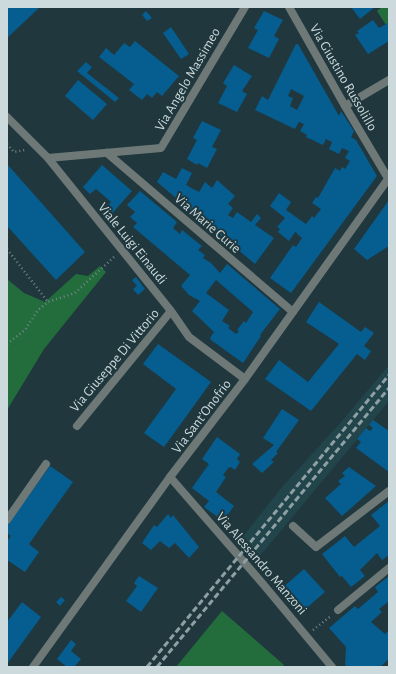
<svg xmlns="http://www.w3.org/2000/svg" width="396" height="674" font-family="'Alegreya Sans',sans-serif">
<rect width="100%" height="100%" fill="#20383d"/>
<path fill="#22444b" d="M389 365V401L254 563 237 544 282 487 342 421Z"/>
<path fill="#236d3d" d="M382 7H389L388 28 377 11Z
M100 266 106 272 44 349 7 410V279L24 293 45 302 76 274 88 276Z
M222 611 284 665 282 667H176Z"/>
<path fill="#055d90" fill-rule="evenodd" d="M7 7H40L7 38Z
M351 7H375L360 19Z
M146 11 152 18 147 21 142 15Z
M264 11 283 20 274 36 279 39 269 58 248 48 258 30 254 28Z
M373 20 379 28 388 23 389 25V41L368 54 355 35 359 33 357 31Z
M171 27 189 54 181 59 163 33Z
M135 41 179 76 162 96 157 92 152 98 147 94 142 100 129 90 134 84 99 57 106 48 114 55 124 43 130 47Z
M296 44H298L339 116 341 111 354 131 351 137 356 140 377 176 291 293 270 278 293 245 296 247 302 238 297 234V233L295 232 289 241 278 232 280 229 277 227 285 218 270 206 279 193 291 202 286 210 306 224 312 216 314 218 321 209 312 203 316 197 318 198 335 168 340 171 342 167 345 169 350 161 345 158 349 151 342 148 339 154 329 149 332 142 326 139 323 145 306 137 307 135 300 131 304 124 299 122 295 129 255 110 262 96 268 100ZM291 89 304 96 297 110 290 106 293 98 288 96Z
M86 62 92 67 87 73 119 98 115 102 77 71Z
M234 65 252 76 242 91 247 94 237 112 218 103 227 86 223 83Z
M78 80 107 104 93 120 65 96Z
M202 121 221 130 212 147 217 149 207 168 198 163 197 165 187 159 197 140 193 138Z
M7 164 85 252 56 280 7 226Z
M102 165 132 191 109 217 103 211 111 202 96 189 90 194 83 187Z
M182 168 192 173 186 185 199 192 205 182 212 188 217 180 235 196 228 204 233 208 228 215 233 218 237 212 251 222 257 214 261 218 255 225 274 238 255 264 157 182 163 172 176 179Z
M140 191 177 222 173 228 180 234 182 230 202 246 198 250 205 255 203 258 211 263 220 273 227 264 280 309 260 335 261 336 243 363 211 340 210 338 214 332 192 311 200 301 189 295 181 286 190 275 133 227 137 223 130 217 135 212 127 205ZM216 280 253 312 246 323 244 321 237 330 239 331 236 334 228 328 230 326 222 321 229 310 206 293Z
M389 200V246L367 260 354 249Z
M136 277 145 289 138 295 133 289 137 286 132 280Z
M319 302 361 332 365 327 374 333 364 346 371 351 365 360 357 354 311 411 265 379 279 360 308 382 339 344 306 322Z
M158 344 211 382 164 447 144 433 176 389 143 364Z
M282 409 299 420 276 452 278 453 271 460 274 462 262 473 252 464 274 445 263 438Z
M373 420 389 431V472L356 448 361 442 357 439 366 428 370 431 373 428 369 425Z
M217 437 240 454 237 459 240 462 235 470 231 467 230 468 229 467 223 475 226 477 216 492 234 506 223 521 204 507 209 501 192 488 209 464 202 459Z
M50 466 73 482 29 544 39 552 25 572 7 560V541L11 536 7 533V526Z
M349 467 376 486 342 516 325 498 341 484 338 481 345 476 342 473Z
M389 501V555L382 560 377 553 360 570 365 576 351 587 342 576 340 577 322 554 345 536 354 547 380 526 371 515Z
M168 514 171 518 173 515 199 547 189 558 175 543 169 548 160 541 151 550 142 543 154 525 157 527Z
M304 569 325 592 302 612 281 589Z
M139 576 158 588 141 612 126 601 137 586 134 583Z
M389 576V604L388 602 379 609 382 612 371 622 385 634 389 630V659L380 667H347L345 665 346 647 329 628 355 606 358 609 378 592 375 587Z
M61 597 65 600 60 606 56 602Z
M22 602 41 617 7 664V622Z
M71 640 76 644 71 651 81 659 74 667H67L57 659Z"/>
<g fill="none" stroke-linecap="round" stroke-linejoin="round">
<path stroke="#72868a" stroke-width="2.5" stroke-dasharray="1 3" stroke-linecap="butt" d="M7 144 14 152 25 150
M7 249 48 302
M7 344 25 330 38 310 48 302 75 293 114 257
M313 630 331 616"/>
<path stroke="#6e7977" stroke-width="8" d="M345 106 389 80
M7 117 48 158 171 311 189 337 245 379
M107 153 293 312
M48 158 161 148 245 7
M77 426 171 311
M170 477 263 584 332 667
M7 520 46 464
M293 526 316 547 389 491
M338 610 389 568"/>
<path stroke="#6e7977" stroke-width="8" d="M289 7 345 106 389 180
M33 667 170 477 245 379 388 179"/>
<path stroke="#8ea0a3" stroke-width="3" stroke-dasharray="6 3" stroke-linecap="butt" d="M147 667 389 375
M157 667 389 388"/>
</g>
<g text-anchor="middle" stroke-width="4" stroke-linejoin="round" paint-order="stroke">
<g font-size="14" fill="#ccdadd" stroke="#20383d">
<text transform="translate(344 77) rotate(60)" y="5">Via Giustino Russolillo</text>
<text transform="translate(187 79) rotate(-60)" y="5">Via Angelo Massimeo</text>
<text transform="translate(208 223) rotate(41)" y="5">Via Marie Curie</text>
<text transform="translate(133 243) rotate(51)" y="5">Viale Luigi Einaudi</text>
<text transform="translate(114 360) rotate(-50)" y="5">Via Giuseppe Di Vittorio</text>
<text transform="translate(201 416) rotate(-53)" y="5">Via Sant'Onofrio</text>
<text transform="translate(262 563) rotate(49)" y="5">Via Alessandro Manzoni</text>
</g>
</g>
<rect width="396" height="674" fill="none" stroke="#ccdadd" stroke-width="16"/>
</svg>
